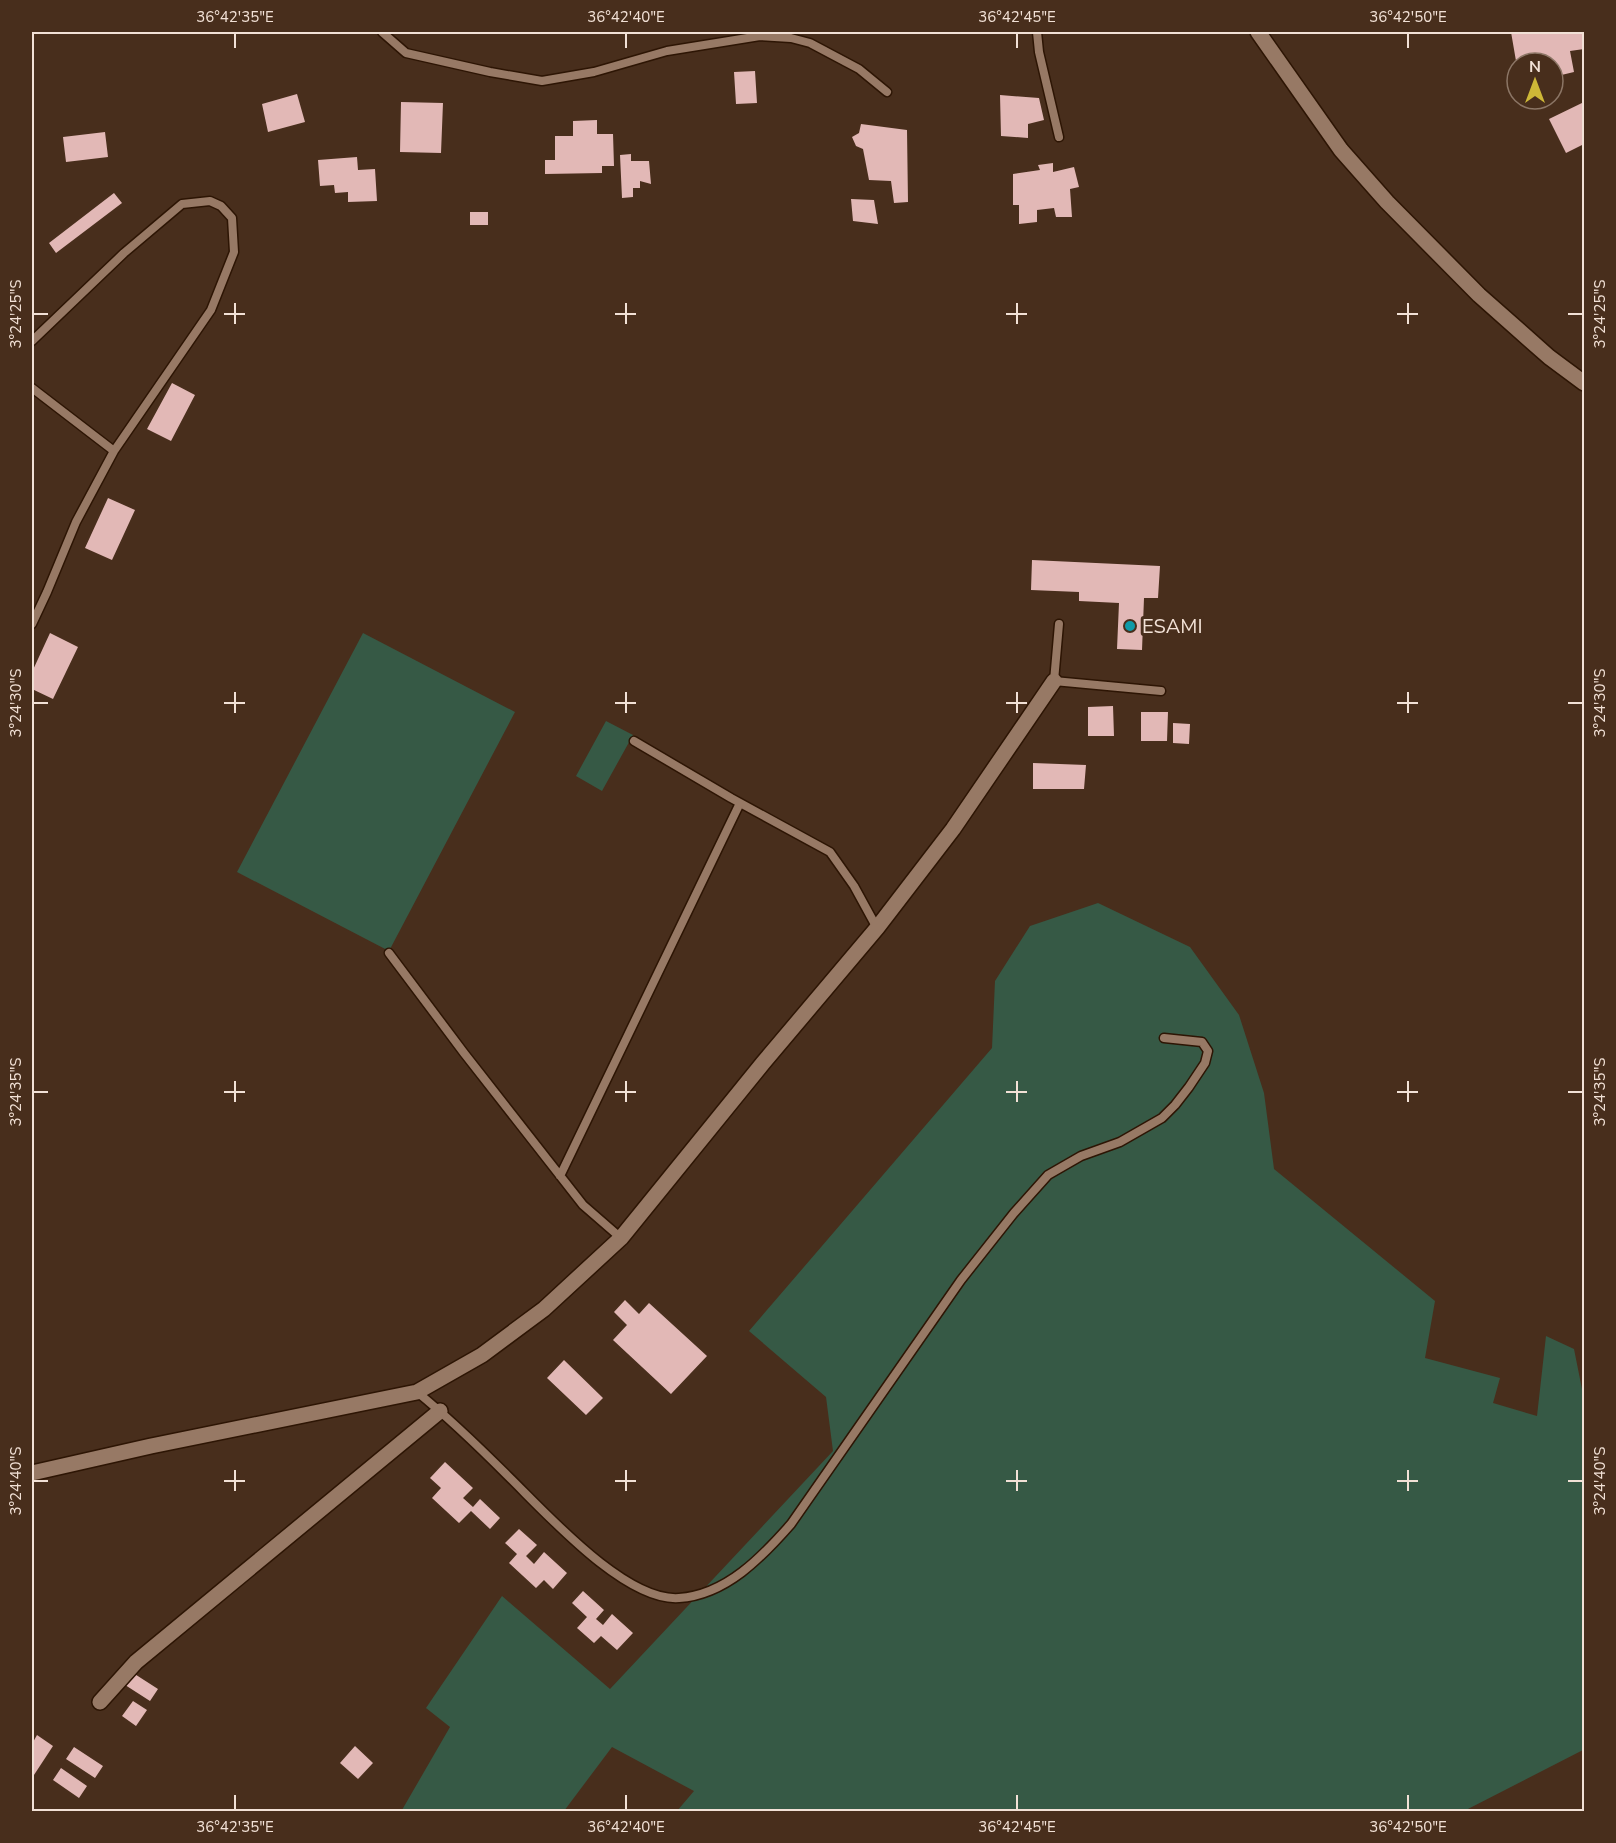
<svg xmlns="http://www.w3.org/2000/svg" width="1616" height="1843" font-family="'Nunito Sans',sans-serif">
<rect width="100%" height="100%" fill="#482e1c"/>
<path fill="#365945" d="M363 633 515 712 389 951 237 872Z
M606 721 633 735 602 791 576 776Z
M1098 903 1190 947 1239 1015 1264 1093 1274 1169 1435 1301 1425 1358 1500 1378 1493 1403 1537 1416 1546 1336 1574 1349 1584 1399V1745L1583 1750 1464 1811H677L694 1791 612 1747 564 1811 406 1812 402 1810 450 1727 426 1708 502 1596 610 1689 833 1451 826 1397 749 1331 992 1048 995 981 1030 926Z"/>
<path fill="#e2b8b6" d="M1511 32H1584V49L1570 51 1574 72 1553 77V63H1551L1550 57 1516 61Z
M755 71 757 103 736 104 734 72Z
M297 94 305 122 268 132 262 104Z
M1000 95 1039 98 1044 120 1028 124V138L1001 136Z
M401 102 443 103 441 153 400 152Z
M1584 102V144L1566 153 1549 119Z
M597 120V134H613L614 166H602V173L545 174V160H555V136H573V121Z
M861 124 907 130 908 202 894 203 891 181 869 180 863 149 856 146 852 137 859 133Z
M105 132 108 157 66 162 63 137Z
M631 154V161H649L651 184 640 181V188H633V197L622 198 620 155Z
M357 157 358 170 375 169 377 201 348 202V192L335 193 334 185 320 186 318 160Z
M1053 163V172L1074 167 1079 187 1070 189 1072 217H1056L1054 208 1037 210V222L1019 224V205H1013V174L1040 170 1038 165Z
M114 193 122 203 56 253 49 243Z
M851 199 874 200 878 224 853 221Z
M470 212H488V225H470Z
M172 383 195 395 171 441 147 429Z
M108 498 135 510 112 560 85 548Z
M1032 560 1160 566 1158 598H1144L1142 650 1117 649 1119 603 1079 601V592L1031 590Z
M50 633 78 647 53 699 32 689V672Z
M1113 706 1114 736H1088V707Z
M1141 712H1168L1167 741H1141Z
M1173 723 1190 724 1189 744 1173 743Z
M1033 763 1086 765 1084 789H1033Z
M625 1300 639 1314 649 1303 707 1356 671 1394 613 1340 627 1325 614 1312Z
M564 1360 603 1398 586 1415 547 1378Z
M445 1462 473 1488 463 1498 473 1507 480 1499 500 1518 490 1529 471 1511 459 1523 432 1498 441 1488 430 1478Z
M519 1529 537 1545 526 1556 534 1564 544 1552 567 1573 553 1589 544 1580 536 1588 509 1563 517 1554 505 1543Z
M583 1591 604 1610 596 1619 603 1625 612 1614 633 1633 617 1650 601 1636 594 1643 577 1628 587 1617 572 1603Z
M130 1671 158 1689 150 1701 122 1683Z
M133 1701 147 1710 136 1726 122 1716Z
M37 1735 53 1746 32 1778V1744Z
M355 1746 373 1763 358 1779 340 1763Z
M74 1747 103 1766 95 1778 66 1759Z
M61 1768 87 1786 79 1798 53 1780Z"/>
<g fill="none" stroke-linecap="round" stroke-linejoin="round">
<defs>
<path id="lane" d="M382 32 406 53 490 72 542 81 594 72 667 51 760 36 791 38 810 43 859 69 887 92
M1037 32 1039 52 1059 137
M32 341 124 253 182 204 210 201 221 206 232 218 234 252 211 310 114 451 76 522 47 592 32 624
M32 388 114 451
M1059 624 1054 681 1161 691
M634 741 731 798 830 852 854 886 877 928
M389 953 464 1053 583 1205 621 1238
M560 1176 740 803
M417 1392C449 1418 479 1447 508 1476 545 1512 625 1602 679 1598 726 1595 762 1557 791 1524L961 1280 1014 1213 1048 1175 1081 1156 1120 1142 1162 1118 1175 1105 1189 1087 1205 1063 1208 1051 1202 1042 1164 1038"/>
<path id="street" d="M1258 32 1341 150 1387 202 1479 295 1549 357 1584 383
M32 1473 151 1446 417 1392 482 1355 544 1309 621 1238 763 1063 877 928 953 829 1054 681
M100 1702 136 1662 440 1411"/>
</defs>
<use href="#lane" stroke="#2d1504" stroke-width="11"/>
<use href="#street" stroke="#2d1504" stroke-width="18"/>
<use href="#lane" stroke="#977965" stroke-width="8"/>
<use href="#street" stroke="#977965" stroke-width="15"/>
</g>
<path fill="none" stroke="#f2e1d6" stroke-width="2" d="M235 33V48M626 33V48M1017 33V48M1408 33V48M235 303V324M626 303V324M1017 303V324M1408 303V324M33 314H48M224 314H245M615 314H636M1006 314H1027M1397 314H1418M1568 314H1583M235 692V713M626 692V713M1017 692V713M1408 692V713M33 703H48M224 703H245M615 703H636M1006 703H1027M1397 703H1418M1568 703H1583M235 1081V1102M626 1081V1102M1017 1081V1102M1408 1081V1102M33 1092H48M224 1092H245M615 1092H636M1006 1092H1027M1397 1092H1418M1568 1092H1583M235 1470V1491M626 1470V1491M1017 1470V1491M1408 1470V1491M33 1481H48M224 1481H245M615 1481H636M1006 1481H1027M1397 1481H1418M1568 1481H1583M235 1795V1810M626 1795V1810M1017 1795V1810M1408 1795V1810"/>
<circle fill="#0f9aa8" stroke="#482e1c" stroke-width="2" cx="1130" cy="626" r="6"/>
<g text-anchor="middle" stroke-width="6" stroke-linejoin="round" paint-order="stroke">
<g font-size="20" fill="#f2e1d6" stroke="#482e1c" text-anchor="start">
<text x="1142" y="633">ESAMI</text>
</g>
</g>
<rect width="1616" height="1843" fill="none" stroke="#482e1c" stroke-width="66"/>
<g transform="translate(1535 81)"><circle r="28" fill="#482e1c" stroke="#8c7666" stroke-width="1.5"/>
<path d="M0-4.5L10 22L0 15L-10 22Z" fill="#ceb837"/>
<text y="-9" font-size="16" font-weight="bold" text-anchor="middle" fill="#f2e1d6">N</text>
</g>
<rect x="33" y="33" width="1550" height="1777" fill="none" stroke="#f2e1d6" stroke-width="2"/>
<g font-size="15" text-anchor="middle" fill="#f2e1d6">
<text x="235" y="22">36°42'35"E</text>
<text x="626" y="22">36°42'40"E</text>
<text x="1017" y="22">36°42'45"E</text>
<text x="1408" y="22">36°42'50"E</text>
<text transform="translate(16 314) rotate(-90)" y="5">3°24'25"S</text>
<text transform="translate(1600 314) rotate(-90)" y="5">3°24'25"S</text>
<text transform="translate(16 703) rotate(-90)" y="5">3°24'30"S</text>
<text transform="translate(1600 703) rotate(-90)" y="5">3°24'30"S</text>
<text transform="translate(16 1092) rotate(-90)" y="5">3°24'35"S</text>
<text transform="translate(1600 1092) rotate(-90)" y="5">3°24'35"S</text>
<text transform="translate(16 1481) rotate(-90)" y="5">3°24'40"S</text>
<text transform="translate(1600 1481) rotate(-90)" y="5">3°24'40"S</text>
<text x="235" y="1832">36°42'35"E</text>
<text x="626" y="1832">36°42'40"E</text>
<text x="1017" y="1832">36°42'45"E</text>
<text x="1408" y="1832">36°42'50"E</text>
</g>
</svg>
